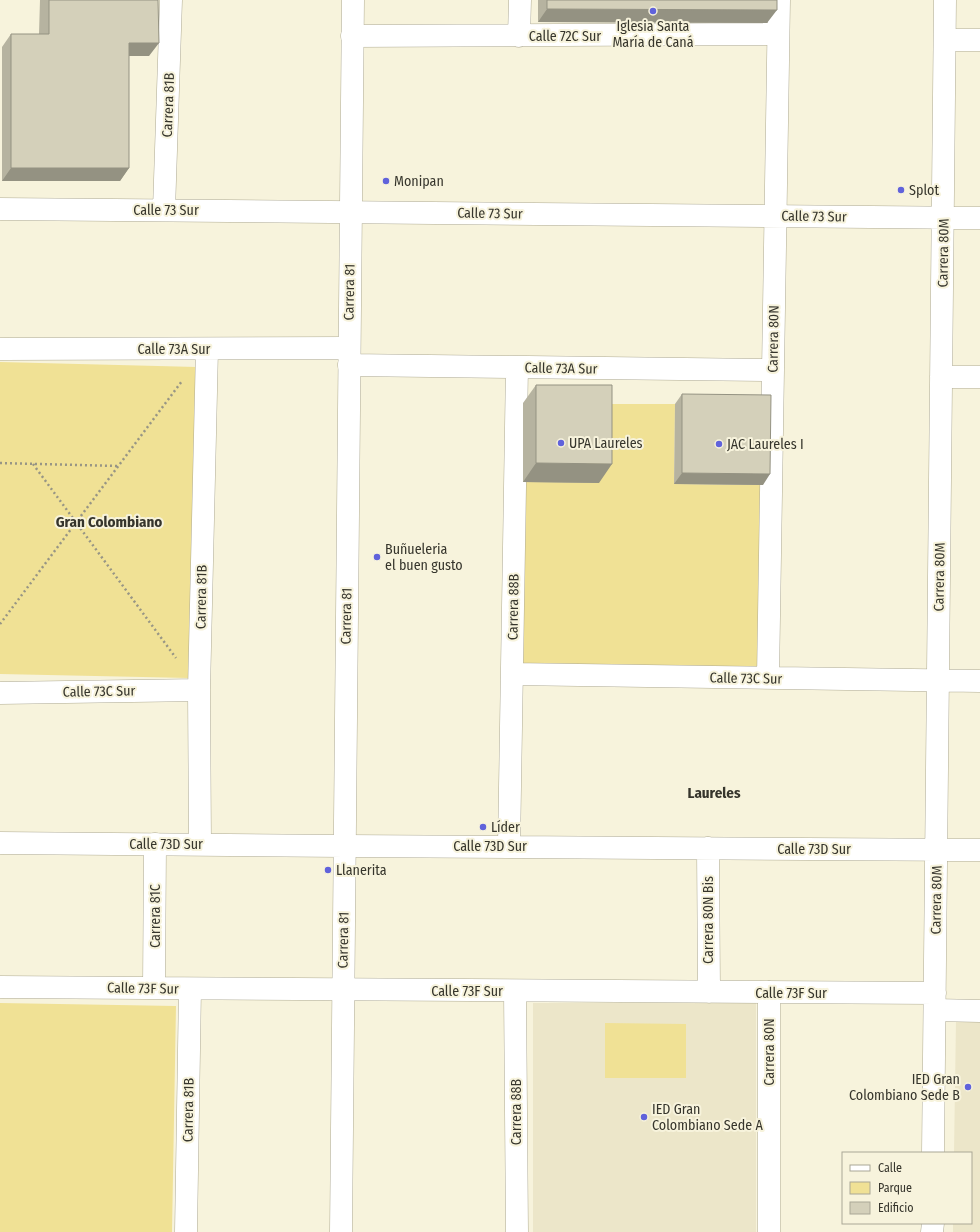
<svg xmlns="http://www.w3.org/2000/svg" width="980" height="1232" font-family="'Fira Sans Condensed',sans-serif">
<rect width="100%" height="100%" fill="#f7f3dc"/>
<path fill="#ece6c9" d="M533 1003H756V1232H533Z
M956 1020 980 1021V1232H953V1223H971V1153H954Z"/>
<path fill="#f0e195" d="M0 362 197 367 190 678 0 674Z
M600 404H675L674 484 763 485 762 667 522 665 523 482Z
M0 1003 176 1006 172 1232H0Z
M605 1023 686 1024V1078H605Z"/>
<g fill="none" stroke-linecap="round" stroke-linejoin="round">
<defs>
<path id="minor" d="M352 36 778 34
M519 36 520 0
M945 40H980
M0 209 980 218
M164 210 171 0
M0 349 349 348
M349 365 773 370
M941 377H980
M512 674 980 681
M768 678 779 0
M0 693 199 690
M200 844 199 690 207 349
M344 846 980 850
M509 847 517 367
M708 848 709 992
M0 987 935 993
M154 988 155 844
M515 991 517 1232
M935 1010 980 1011
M933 1153 945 0
M186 1232 190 989
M769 1232V992
M932 1232 933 1223"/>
<path id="tertiary" d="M0 843 344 846
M341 1232 353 0"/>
</defs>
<use href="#minor" stroke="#afab95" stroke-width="23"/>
<use href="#tertiary" stroke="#afab95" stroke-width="23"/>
<path stroke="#979585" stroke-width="2.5" stroke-dasharray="2 3" stroke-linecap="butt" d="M0 463 117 466
M33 464 176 658
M0 624 182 381"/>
<use href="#minor" stroke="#fff" stroke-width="22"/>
<use href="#tertiary" stroke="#fff" stroke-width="22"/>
</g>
<path fill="#b6b3a0" d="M40 0H158L149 56H129V168L120 181H2V47L11 34H39Z
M538 0H777L767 23 538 22Z
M536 385 599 483 523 482V403Z
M682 394 763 485 674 484 675 404Z"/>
<path fill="#949282" d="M547 9 777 10 767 23 538 22Z
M129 43H159L149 56H120Z
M11 168H129L120 181H2Z
M536 463 612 464 599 483 523 482Z
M682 473 770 474 763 485 674 484Z"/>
<path fill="#d4d0ba" stroke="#949282" d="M49 0H158L159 43H129V168H11V34H49Z
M547 0H777V10L547 9Z
M536 385H612V464L536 463Z
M682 394 771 395 770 474 682 473Z"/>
<g fill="#6062db" stroke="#f7f3dc" stroke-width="1.5">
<circle cx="653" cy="11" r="4"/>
<circle cx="386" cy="181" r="4"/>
<circle cx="901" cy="190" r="4"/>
<circle cx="561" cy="443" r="4"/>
<circle cx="719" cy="444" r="4"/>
<circle cx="377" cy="557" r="4"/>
<circle cx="483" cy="827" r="4"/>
<circle cx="328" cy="870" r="4"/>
<circle cx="968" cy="1087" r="4"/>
<circle cx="644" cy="1117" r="4"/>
</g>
<g text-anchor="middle" stroke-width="4" stroke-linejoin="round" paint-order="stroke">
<g font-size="14" fill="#36352c" stroke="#f7f3dc" text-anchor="start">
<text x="653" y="31" text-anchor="middle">Iglesia Santa<tspan x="653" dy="16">María de Caná</tspan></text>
<text x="394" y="186">Monipan</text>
<text x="909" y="195">Splot</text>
<text x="569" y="448">UPA Laureles</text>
<text x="727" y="449">JAC Laureles I</text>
<text x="385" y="554">Buñueleria<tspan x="385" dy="16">el buen gusto</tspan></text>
<text x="491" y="832">Líder</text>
<text x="336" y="875">Llanerita</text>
<text x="960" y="1084" text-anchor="end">IED Gran<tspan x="960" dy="16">Colombiano Sede B</tspan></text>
<text x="652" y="1114">IED Gran<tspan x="652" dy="16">Colombiano Sede A</tspan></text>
</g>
<g font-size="14" fill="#36352c" stroke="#f7f3dc">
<text x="565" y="41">Calle 72C Sur</text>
<text transform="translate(168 105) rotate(-88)" y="5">Carrera 81B</text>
<text x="166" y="215">Calle 73 Sur</text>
<text transform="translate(490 213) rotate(1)" y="5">Calle 73 Sur</text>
<text transform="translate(814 216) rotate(1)" y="5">Calle 73 Sur</text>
<text transform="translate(943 253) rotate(-89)" y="5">Carrera 80M</text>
<text transform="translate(349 292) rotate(-89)" y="5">Carrera 81</text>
<text transform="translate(773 339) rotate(-89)" y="5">Carrera 80N</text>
<text x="174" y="354">Calle 73A Sur</text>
<text transform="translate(561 368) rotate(1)" y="5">Calle 73A Sur</text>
<text transform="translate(939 577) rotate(-89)" y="5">Carrera 80M</text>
<text transform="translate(201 597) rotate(-89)" y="5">Carrera 81B</text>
<text transform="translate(513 607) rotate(-89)" y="5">Carrera 88B</text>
<text transform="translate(346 616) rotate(-89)" y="5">Carrera 81</text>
<text transform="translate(746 678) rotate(1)" y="5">Calle 73C Sur</text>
<text transform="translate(99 691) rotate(-1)" y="5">Calle 73C Sur</text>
<text x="166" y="849">Calle 73D Sur</text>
<text x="490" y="851">Calle 73D Sur</text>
<text x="814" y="854">Calle 73D Sur</text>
<text transform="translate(936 900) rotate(-89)" y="5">Carrera 80M</text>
<text transform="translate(155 916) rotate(-90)" y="5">Carrera 81C</text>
<text transform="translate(708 920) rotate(-90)" y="5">Carrera 80N Bis</text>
<text transform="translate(343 940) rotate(-89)" y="5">Carrera 81</text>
<text transform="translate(143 988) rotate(1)" y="5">Calle 73F Sur</text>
<text x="467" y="996">Calle 73F Sur</text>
<text x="791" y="998">Calle 73F Sur</text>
<text transform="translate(769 1052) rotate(-90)" y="5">Carrera 80N</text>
<text transform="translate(188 1110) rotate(-89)" y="5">Carrera 81B</text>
<text transform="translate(516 1112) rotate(-90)" y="5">Carrera 88B</text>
</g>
<g font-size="15" font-weight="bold" fill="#36352c" stroke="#f7f3dc">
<text x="109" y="527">Gran Colombiano</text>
<text x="714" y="798">Laureles</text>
</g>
</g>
<rect x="842" y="1152" width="130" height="72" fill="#f7f3dc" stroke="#aaa796"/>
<rect x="850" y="1165" width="20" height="6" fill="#ffffff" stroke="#aaa796"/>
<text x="878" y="1172" font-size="12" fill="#36352c">Calle</text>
<rect x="850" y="1182" width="20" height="12" fill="#f0e195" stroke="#aaa796"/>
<text x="878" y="1192" font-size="12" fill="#36352c">Parque</text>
<rect x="850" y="1202" width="20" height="12" fill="#d4d0ba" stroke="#aaa796"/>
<text x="878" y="1212" font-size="12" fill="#36352c">Edificio</text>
</svg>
